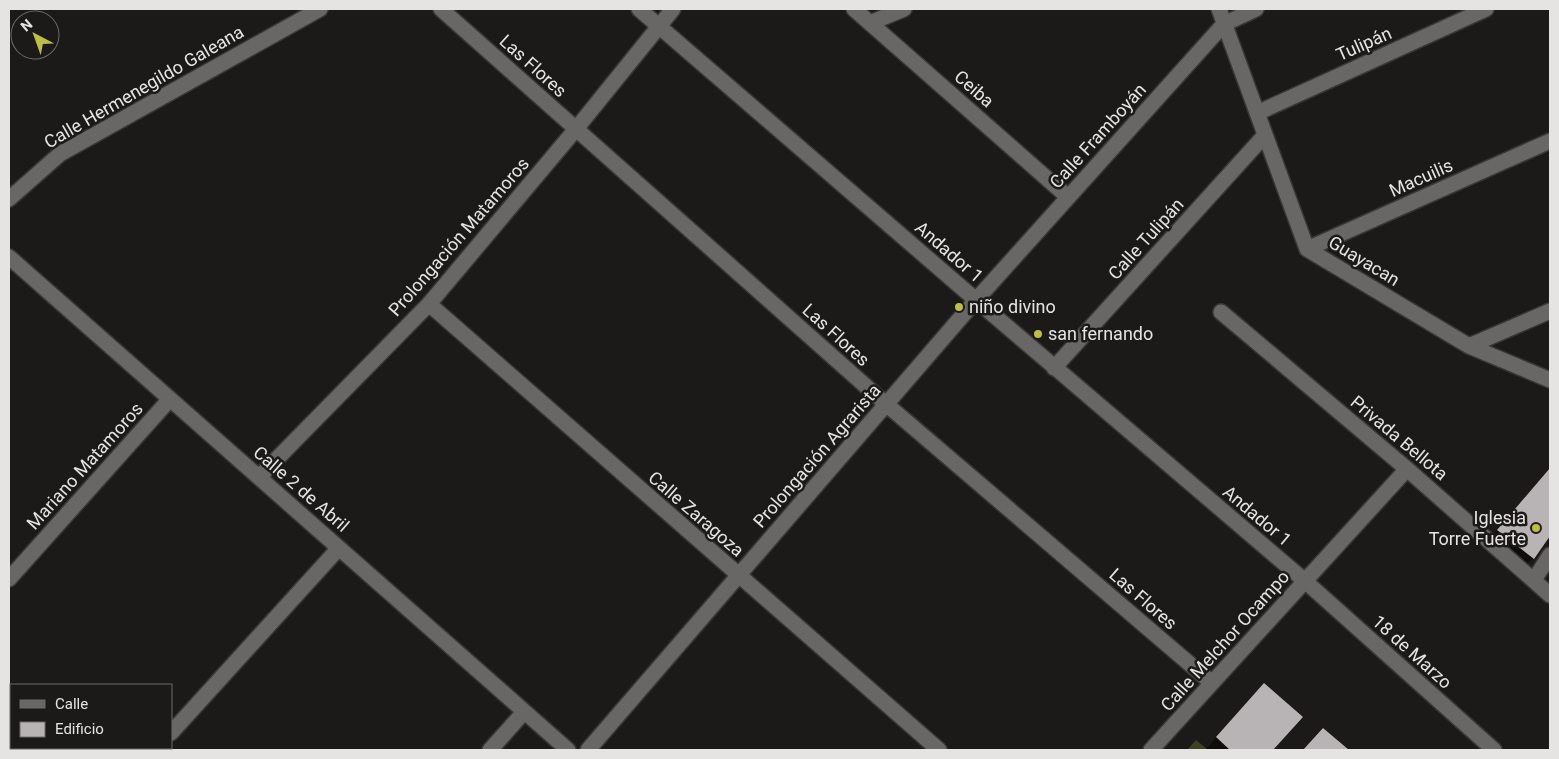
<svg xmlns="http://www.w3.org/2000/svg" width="1559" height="759" font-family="Roboto,sans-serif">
<rect width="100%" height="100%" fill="#1c1a18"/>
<path fill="#3f4222" d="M1196 740 1208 750H1187Z"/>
<path fill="#0007" d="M1550 470V534L1533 558 1519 572 1485 544Z
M1251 698 1301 717 1272 750H1205Z"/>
<path fill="#b8b4b5" d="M1550 468V536L1534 559 1497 530Z
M1264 683 1303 717 1273 750H1230L1216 737Z
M1323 728 1349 750H1303Z"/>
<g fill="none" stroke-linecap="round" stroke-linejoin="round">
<defs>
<path id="minor" d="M441 9 886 404 1212 683
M639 9 976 300 1305 581 1494 750
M854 9 1068 197
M1219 9 1307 249 1469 346 1550 380
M870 23 904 9
M1257 113 1486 9
M9 199 60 154 320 9
M1307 249 1550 141
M9 257 568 750
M429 304 939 750
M1221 312 1407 469 1550 595
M1469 346 1550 311
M1054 368 1265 135
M259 477 429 304 576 129 673 9
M9 579 170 399
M1534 580 1550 555
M171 733 339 548
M156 750 158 748
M490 750 524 712
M588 750 976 300 1224 24 1256 9
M1151 750 1407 469"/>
</defs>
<use href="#minor" stroke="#383735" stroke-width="18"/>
<use href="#minor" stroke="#696765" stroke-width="15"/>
</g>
<g fill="#bcbf43" stroke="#1c1a18" stroke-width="2">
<circle cx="959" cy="307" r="5"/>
<circle cx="1038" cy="334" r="5"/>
<circle cx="1536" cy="528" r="5"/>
</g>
<g text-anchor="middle" stroke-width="5" stroke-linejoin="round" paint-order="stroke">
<g font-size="18" fill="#e6e4e3" stroke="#1c1a18">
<text transform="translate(1364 44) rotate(-24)" y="6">Tulipán</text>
<text transform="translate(533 66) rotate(42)" y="6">Las Flores</text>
<text transform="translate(144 87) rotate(-30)" y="6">Calle Hermenegildo Galeana</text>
<text transform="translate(974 89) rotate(41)" y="6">Ceiba</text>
<text transform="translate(1098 136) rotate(-48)" y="6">Calle Framboyán</text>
<text transform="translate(1421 178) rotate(-24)" y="6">Macuilis</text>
<text transform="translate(459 237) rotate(-49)" y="6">Prolongación Matamoros</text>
<text transform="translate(1146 239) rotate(-48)" y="6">Calle Tulipán</text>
<text transform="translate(949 252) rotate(41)" y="6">Andador 1</text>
<text transform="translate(1364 261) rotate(31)" y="6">Guayacan</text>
<text transform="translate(836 335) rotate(42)" y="6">Las Flores</text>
<text transform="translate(1399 438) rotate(40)" y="6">Privada Bellota</text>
<text transform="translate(817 456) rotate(-49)" y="6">Prolongación Agrarista</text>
<text transform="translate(85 466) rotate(-48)" y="6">Mariano Matamoros</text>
<text transform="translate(301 489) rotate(41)" y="6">Calle 2 de Abril</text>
<text transform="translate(696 514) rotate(41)" y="6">Calle Zaragoza</text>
<text transform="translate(1257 516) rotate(40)" y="6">Andador 1</text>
<text transform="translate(1143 599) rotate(41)" y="6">Las Flores</text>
<text transform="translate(1225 641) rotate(-48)" y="6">Calle Melchor Ocampo</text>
<text transform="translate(1412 652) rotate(42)" y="6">18 de Marzo</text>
</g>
<g font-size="18" fill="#e6e4e3" stroke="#1c1a18" text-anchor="start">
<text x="969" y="313">niño divino</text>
<text x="1048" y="340">san fernando</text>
<text x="1526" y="524" text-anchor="end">Iglesia<tspan x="1526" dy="21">Torre Fuerte</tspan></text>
</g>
</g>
<rect width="1559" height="759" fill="none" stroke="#e6e4e3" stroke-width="20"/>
<rect x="10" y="684" width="162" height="65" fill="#1c1a18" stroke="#6d6b69"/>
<rect x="20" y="700" width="25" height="8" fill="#696765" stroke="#6d6b69"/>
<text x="55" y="709" font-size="15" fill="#e6e4e3">Calle</text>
<rect x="20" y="722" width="25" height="15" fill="#b8b4b5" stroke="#6d6b69"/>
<text x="55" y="734" font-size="15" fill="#e6e4e3">Edificio</text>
<g transform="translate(35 35) rotate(319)"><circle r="24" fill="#1c1a18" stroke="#6d6b69"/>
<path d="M0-4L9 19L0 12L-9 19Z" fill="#bcbf43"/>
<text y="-8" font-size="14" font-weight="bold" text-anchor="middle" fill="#e6e4e3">N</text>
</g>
</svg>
